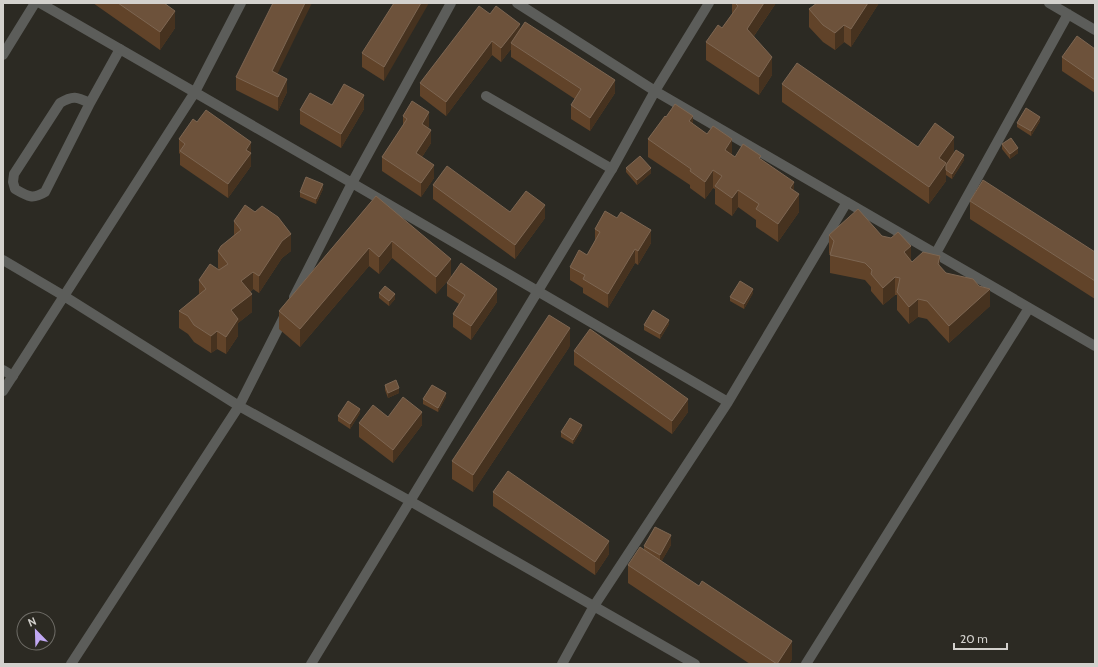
<svg xmlns="http://www.w3.org/2000/svg" width="1098" height="667" font-family="Cabin,sans-serif">
<rect width="100%" height="100%" fill="#2c2a23"/>
<g fill="none" stroke-linecap="round" stroke-linejoin="round">
<path stroke="#5c5d5a" stroke-width="10" d="M486 96 612 169
M90 103C77 97 73 95 60 103L14 174 13 182 15 189C27 196 32 200 45 192L90 103 120 49
M3 370 13 376"/>
<path stroke="#5c5d5a" stroke-width="10" d="M40 3 352 183 728 402
M517 3 655 91 1095 346
M1049 3 1095 30
M3 55 35 3
M936 253 1068 14
M3 260 64 296 239 406 410 501 695 664
M294 297 352 183 451 3
M3 391 195 92 241 3
M71 664 239 406 284 317
M311 664 612 169 655 91 709 3
M562 664 594 606 728 402 847 202
M806 664 1029 308"/>
</g>
<path fill="#614329" d="M93 3H164L175 28 160 50Z
M394 3 384 81 362 67V53Z
M732 3H776L754 36 772 75 759 95 706 60V42L722 28 732 14Z
M879 3 851 47 844 42 835 50 823 42 809 27V9Z
M490 14 520 29 615 93 590 131 571 119V105L575 99 511 57V49L501 62 492 55 446 116 420 96V83Z
M1095 49V93L1062 71V57Z
M277 74 287 92 278 111 236 90V77Z
M782 84 918 147 954 153 964 160 952 179 946 175V181L929 204 782 102Z
M332 105 364 109 341 148 300 124V110Z
M403 116 429 126 428 128 431 143 422 157 434 178 421 197 382 171V157L403 126Z
M666 117 693 124 735 157 761 159 794 191 799 212 778 242 756 227V220L738 207 732 216 715 204V189L713 188 705 199 690 188V185L648 157V139Z
M1040 121 1031 136 1017 127V123Z
M197 122 251 156V166L228 198 180 165V154L179 153V139Z
M1002 144 1018 153 1010 159 1002 149Z
M626 168 651 173 637 185 626 172Z
M433 185 510 212 545 218 515 259 433 199Z
M323 189 316 204 300 197V192Z
M376 196 451 277 436 294 392 258 379 274 369 266 300 347 279 329V311Z
M970 201 1095 252V299L970 219Z
M234 221 291 251 282 258 259 293 253 289 250 292 252 312 238 323V336L226 354 217 349 211 353 194 342 188 334 179 328V311L199 294V280L219 270 218 268V251L234 235Z
M595 229 651 243 638 265 635 263 608 308 583 293V288L570 280V267L587 255 595 241Z
M829 235 882 236 912 262 940 267 946 273 990 306 949 343 927 319 918 317 909 324 897 310V295H895L883 305 871 291V287L865 280 830 273V255L829 253Z
M447 283 497 302 471 340 453 327V314L459 304 447 296Z
M379 293 395 299 389 306 379 298Z
M753 293 744 309 730 301V297Z
M669 324 660 339 644 330V325Z
M570 346 473 492 452 479V461Z
M574 351 688 412 672 434 574 365Z
M385 385 399 393 388 398 385 390Z
M446 397 438 412 423 404V399Z
M360 413 350 429 338 421V416Z
M359 423 422 425 393 463 359 437Z
M582 429 573 444 561 437V432Z
M493 492 609 554 595 575 493 506Z
M671 545 661 562 792 659 789 664H750L628 583V565L644 550V546Z"/>
<path fill="#46321f" d="M305 3H312L272 85V71Z
M421 3H429L384 81V67Z
M764 3H776L747 46V29Z
M868 3H879L851 47V29Z
M175 11V28L160 50V32Z
M520 24V38L511 43V49L501 62V48Z
M844 25V42L835 50V33Z
M492 41V55L446 116V102Z
M772 57V75L759 95V77Z
M287 79V92L278 111V97Z
M615 80V93L590 131V118Z
M364 95V109L341 148V134Z
M429 112V126L422 137V124Z
M693 116V134L689 121Z
M1040 117V121L1031 136V131Z
M431 130V143L416 166V153Z
M954 137V154L946 166V181L929 204V187L939 158Z
M732 139V157L725 150Z
M251 142V166L228 198V184L246 150Z
M1018 148V153L1010 159V154Z
M964 155V160L952 179V174Z
M434 165V178L421 197V183Z
M651 168V173L637 185V180Z
M713 170V188L705 199V182Z
M794 182V199L790 188Z
M323 184V189L316 204V199Z
M738 190V207L732 216V198Z
M799 194V212L778 242V224Z
M545 205V218L515 259V245Z
M651 230V243L638 265V251Z
M291 234V251L282 258 259 293V276L282 241Z
M392 241V258L379 274V257Z
M911 246V264L904 252Z
M369 248V266L300 347V329Z
M635 249V263L608 308V294Z
M940 256V273L938 264Z
M451 259V277L436 294V277Z
M253 272V289L241 298V281Z
M895 277V295L883 305V288Z
M497 289V302L471 340V326Z
M753 289V293L744 309V304Z
M990 289V306L949 343V326Z
M252 294V312L238 323V336L226 354V337L231 310Z
M395 294V299L389 306V301Z
M918 299V317L909 324V307Z
M669 320V324L660 339V334Z
M570 328V346L473 492V475Z
M217 331V349L211 353V336Z
M399 388V393L388 398V393Z
M446 393V397L438 412V408Z
M688 399V412L672 434V421Z
M360 409V413L350 429V424Z
M422 412V425L393 463V450Z
M582 425V429L573 444V440Z
M671 535V545L660 564V555Z
M609 541V554L595 575V562Z
M792 641V659L789 664H777Z"/>
<path fill="#6d523b" stroke="#7d6652" d="M118 3H164L175 11 160 32Z
M273 3H305L272 71 287 79 278 97 236 77Z
M394 3H421L384 67 362 53Z
M735 3H764L747 29 772 57 759 77 706 42 718 25 722 28 738 6Z
M817 3H868L851 29 844 25 835 33 823 25 809 9Z
M479 6 490 14 496 6 520 24 501 48 492 41 446 102 420 83Z
M525 22 615 80 590 118 571 105 581 89 511 43Z
M1077 36 1095 49V80L1062 57Z
M797 63 918 147 935 123 954 137 939 158 946 163 929 187 782 84Z
M344 84 364 95 341 134 300 110 310 93 332 105Z
M412 101 429 112 422 124 431 130 416 153 434 165 421 183 382 157 407 119 403 116Z
M675 104 693 116 689 121 707 134 713 126 732 139 725 150 735 157 743 144 761 156 759 158 794 182 790 188 799 194 778 224 756 209 759 204 738 190 732 198 715 186 722 176 713 170 705 182 690 171 691 169 648 139 665 116 666 117Z
M1026 108 1040 117 1031 131 1017 123Z
M206 110 251 142 246 150 251 153 228 184 180 151 185 144 179 139 193 119 197 122Z
M1011 138 1018 148 1010 154 1002 144Z
M956 150 964 155 952 174 946 170V165Z
M640 156 651 168 637 180 626 168Z
M447 166 510 212 526 191 545 205 515 245 433 185Z
M306 177 323 184 316 199 300 192Z
M983 180 1095 252V281L970 201Z
M376 196 451 259 436 277 392 241 379 257 369 248 300 329 279 311Z
M245 205 255 212 262 206 278 217 291 234 282 241 259 276 253 272 241 281 252 294 231 310 238 319 226 337 217 331 211 336 194 325 188 316 179 311 206 289 199 280 210 264 219 270 228 264 218 251 221 246 241 230 234 221Z
M858 209 882 236 891 238 898 232 911 246 904 252 912 262 923 252 940 256 938 264 946 273 973 279 979 286 990 289 949 326 927 301 918 299 909 307 897 292 900 278 895 277 883 288 871 274 872 270 865 263 830 255 834 241 829 235Z
M605 211 617 218 621 212 651 230 638 251 635 249 608 294 583 279 585 275 570 267 579 250 587 255 600 232 595 229Z
M461 263 497 289 471 326 453 314 465 295 447 283Z
M740 281 753 289 744 304 730 297Z
M385 286 395 294 389 301 379 293Z
M653 310 669 320 660 334 644 325Z
M549 315 570 328 473 475 452 461Z
M590 329 688 399 672 421 574 351Z
M396 380 399 388 388 393 385 385Z
M432 385 446 393 438 408 423 399Z
M403 397 422 412 393 450 359 423 373 405 388 417Z
M348 401 360 409 350 424 338 416Z
M570 418 582 425 573 440 561 432Z
M508 471 609 541 595 562 493 492Z
M655 527 671 535 660 555 644 546Z
M640 547 699 586 702 581 792 641 777 664 628 565Z"/>
<rect width="1098" height="667" fill="none" stroke="#d3d1cd" stroke-width="8"/>
<g transform="translate(36 631) rotate(337)"><circle r="19" fill="#2c2a23" stroke="#6f6d67"/>
<path d="M0-3L7 15L0 10L-7 15Z" fill="#c1a8f3"/>
<text y="-6" font-size="11" font-weight="bold" text-anchor="middle" fill="#d3d1cd">N</text>
</g>
<path d="M954 643v6h53v-6" fill="none" stroke="#d3d1cd" stroke-width="2"/>
<text x="960" y="643" font-size="12" fill="#d3d1cd" stroke="#2c2a23" stroke-width="3" paint-order="stroke">20 m</text>
</svg>
